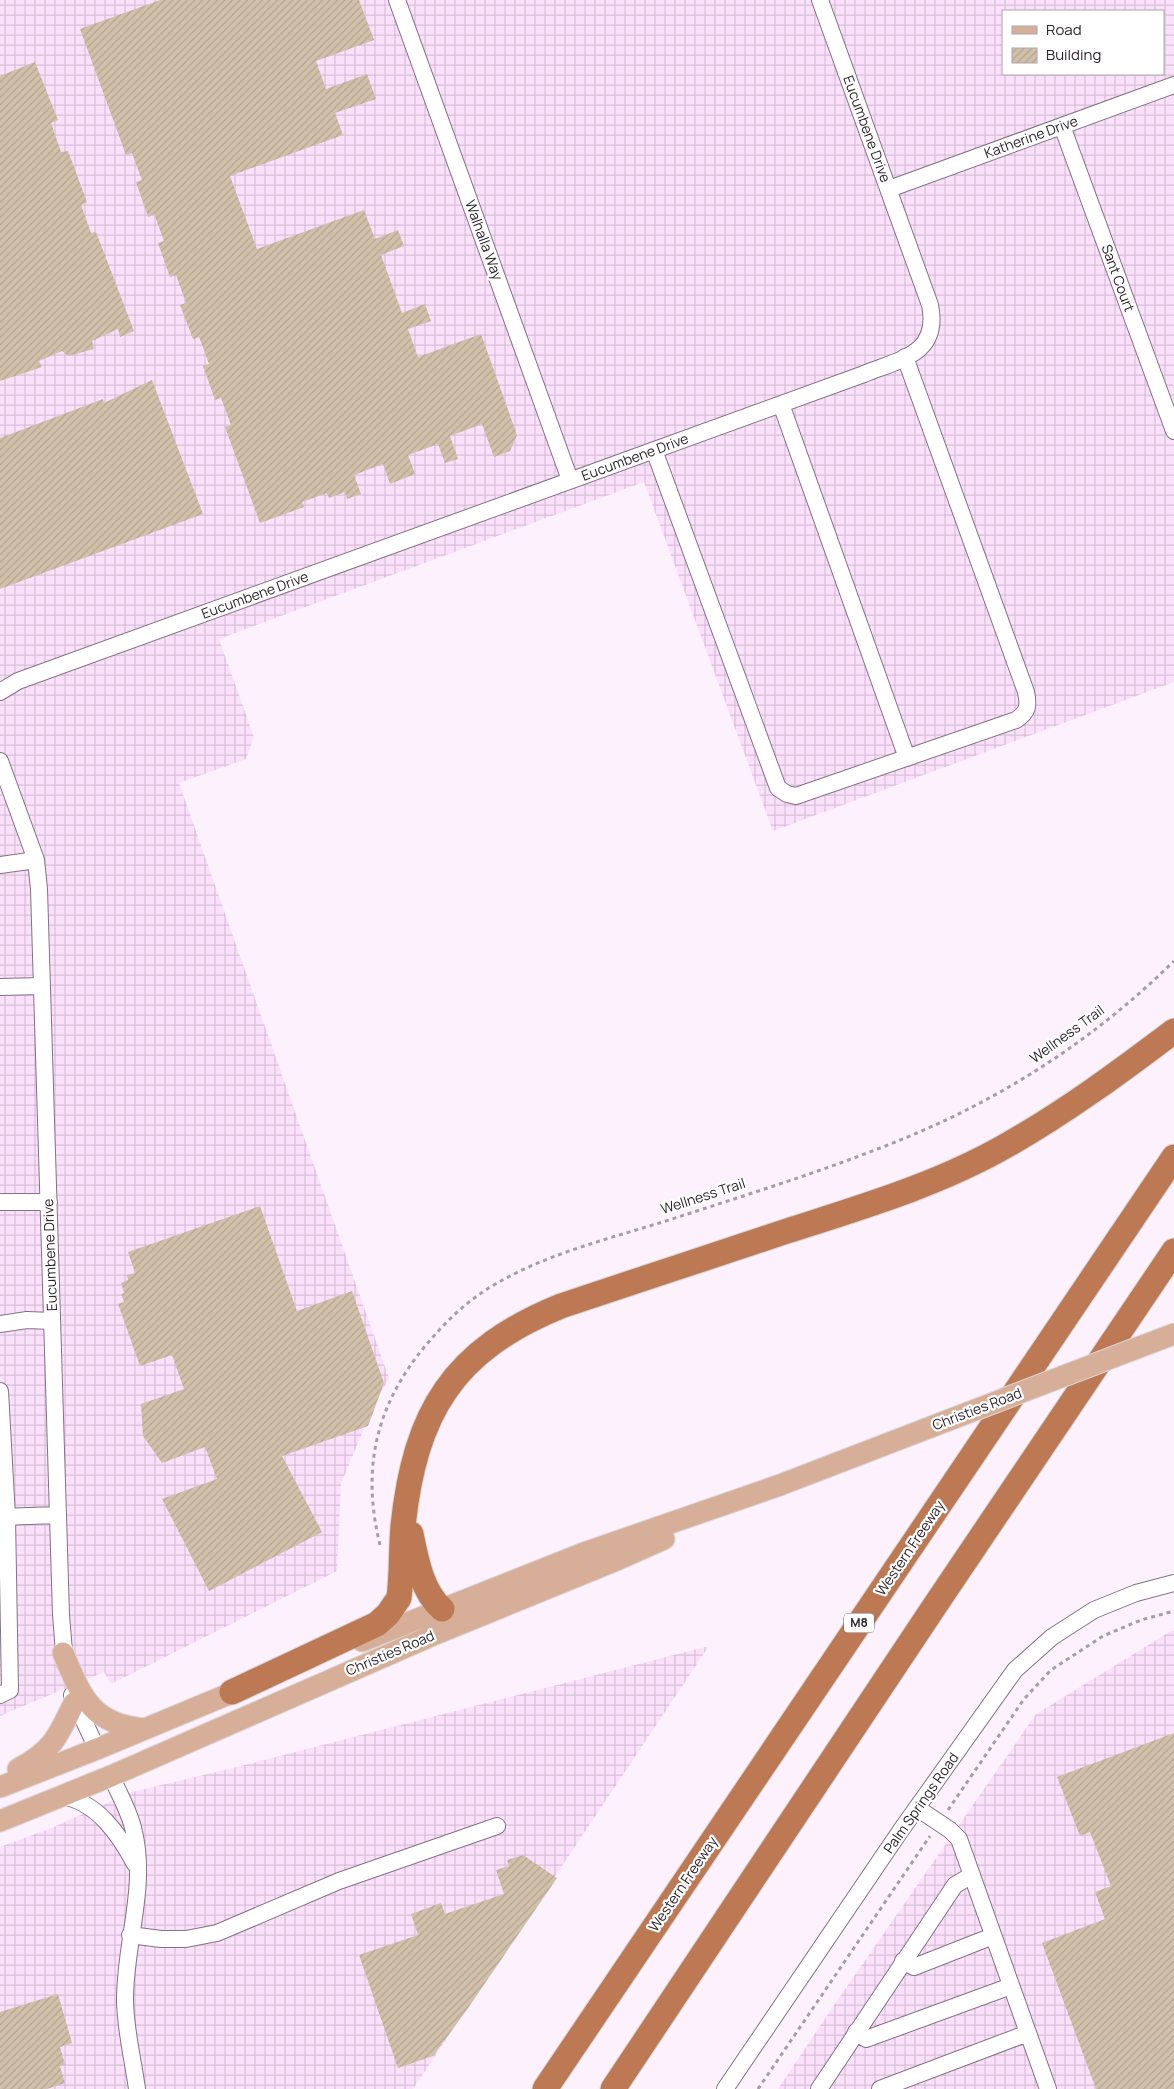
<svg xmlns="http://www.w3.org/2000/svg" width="1174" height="2089" font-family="Manrope,sans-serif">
<defs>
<pattern id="industrial-grid" width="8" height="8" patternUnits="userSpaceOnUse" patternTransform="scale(1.25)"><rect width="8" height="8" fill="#fbe0fb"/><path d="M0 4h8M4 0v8" fill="none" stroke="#d7c0d7"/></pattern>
<pattern id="building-hatch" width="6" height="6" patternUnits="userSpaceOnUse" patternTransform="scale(1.25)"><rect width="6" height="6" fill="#d1c0aa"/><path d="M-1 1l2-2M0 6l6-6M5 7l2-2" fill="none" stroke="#b4a592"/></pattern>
</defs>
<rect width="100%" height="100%" fill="#fdf1fd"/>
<path fill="url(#industrial-grid)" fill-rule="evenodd" d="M0 0H1174V682L773 831 644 482 219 639 254 737 246 759 179 783 389 1378 371 1411 341 1484 337 1571 111 1684 104 1672 0 1716ZM1003 11H1163V74H1003Z
M1171 1631H1174V2089H778L834 2005 1036 1714Z
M709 1646 413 2089H0V1847L54 1827 132 1792 233 1768Z"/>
<path fill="url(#building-hatch)" d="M160 0H359L374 40 316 61 326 89 367 74 376 99 335 113 343 135 230 176 257 249 364 210 375 239 398 230 404 246 381 255 402 313 425 304 431 321 408 329 418 357 481 334 517 435 510 451 494 457 482 424 450 436 458 459 445 463 438 444 408 455 415 474 390 484 383 464 354 475 361 494 347 499 345 492 329 498 327 493 302 502 304 507 260 523 225 427 231 425 221 398 215 400 203 366 209 364 204 350 199 337 193 339 180 305 186 303 176 275 170 277 158 243 164 241 154 214 148 217 136 182 142 180 137 167 132 153 126 155 80 29Z
M35 62 58 120 51 123 61 152 68 151 87 202 81 205 91 233 96 232 134 331 120 337 118 329 92 341 94 349 68 356 62 351 39 361 42 367 0 381V76Z
M152 380 203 514 0 589V438L103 399 104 403Z
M260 1206 297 1311 352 1291 384 1383 368 1426 282 1456 322 1532 209 1591 162 1499 217 1479 205 1447 162 1463 143 1436 141 1404 184 1389 172 1355 140 1366 118 1304 124 1302 121 1294 124 1293 121 1283 128 1280 127 1275 135 1273 128 1252Z
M1174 1733V2089H1096L1042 1943 1105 1919 1095 1892 1111 1886 1090 1832 1080 1836 1057 1777Z
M523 1855 557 1878 466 2011 433 2056 398 2068 359 1955 418 1935 411 1914 441 1903 445 1914 504 1894 496 1870 509 1866 507 1860Z
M58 1994 72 2043 60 2047 65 2065 60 2066 65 2083 47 2089H0V2012Z"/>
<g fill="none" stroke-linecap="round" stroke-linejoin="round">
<defs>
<path id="minor" d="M397 0 570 480
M1062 126 1174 431
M889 189 1174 85
M781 404 907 758
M654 450 778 788 787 794 796 796 1016 720C1028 712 1029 706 1026 692L905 357
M0 692 18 681 864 374C901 359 940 354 930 305L820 0
M0 761 36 860 39 889 61 1615 65 1664
M0 865 36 860
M0 987 42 986
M0 1202H49
M0 1324 27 1320 52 1321
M0 1391 7 1517 10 1690 0 1695
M0 1517 58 1515
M72 1695 97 1749
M111 1776C119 1794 130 1812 134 1832 147 1887 125 1943 125 1999 125 2029 133 2059 137 2089
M62 1796C97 1802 119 1834 135 1864
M917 1808 950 1830 959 1839 1048 2089
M130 1935 161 1939H186L217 1933 339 1881 497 1826
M903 1961 914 1967 993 1936
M856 2032 866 2039 1011 1986
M725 2089 901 1830 1015 1670 1052 1637 1094 1610 1136 1593 1174 1583
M819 2089 955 1885 972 1875
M880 2089 1028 2033"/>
<path id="major" d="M1137 1348 1174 1334
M362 1641 584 1553 780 1485 975 1410
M63 1653C82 1697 91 1724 144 1729
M18 1769C52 1751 58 1737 74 1703
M0 1787 97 1749 248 1686
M0 1821 111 1776 438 1633 619 1559 664 1539"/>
<path id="highway" d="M411 1534C416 1559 422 1592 442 1609
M232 1692 377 1624 388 1614 399 1598C402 1574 401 1550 403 1526 415 1412 453 1350 561 1306 636 1281 712 1256 787 1231 862 1207 940 1184 1009 1144 1067 1111 1121 1071 1174 1031
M545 2089 1174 1157
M613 2089 936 1604 1174 1251"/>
</defs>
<use href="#minor" stroke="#847284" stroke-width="18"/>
<use href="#major" stroke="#d9d8d9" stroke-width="23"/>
<use href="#highway" stroke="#d9d8d9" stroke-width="27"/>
<path stroke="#a79da7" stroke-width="3" stroke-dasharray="4 4" stroke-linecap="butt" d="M380 1545C361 1468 376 1405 426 1345 447 1320 470 1298 499 1282 552 1252 612 1238 669 1220 752 1193 837 1167 917 1133 1013 1092 1100 1034 1174 961
M948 1810 1024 1699 1051 1670 1103 1636 1141 1620 1174 1611
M758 2089 930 1836"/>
<use href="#minor" stroke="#fff" stroke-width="16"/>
<use href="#major" stroke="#d7af98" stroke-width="21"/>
<use href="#highway" stroke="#bd7953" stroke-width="25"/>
<defs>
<path id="major-bridge" d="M975 1410 1137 1348"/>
</defs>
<use href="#major-bridge" stroke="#d9d8d9" stroke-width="23" stroke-linecap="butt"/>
<use href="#major-bridge" stroke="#d7af98" stroke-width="21"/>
</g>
<g text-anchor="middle" stroke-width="4.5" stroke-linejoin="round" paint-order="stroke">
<rect fill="#fff" stroke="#6b666b" stroke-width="1" x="844" y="1613.5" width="30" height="19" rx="4"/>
<g font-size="12" font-weight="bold" fill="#2c242c">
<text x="859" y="1627">M8</text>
</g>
<g font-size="14" fill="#2c242c" stroke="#fff">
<text transform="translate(867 129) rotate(70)" y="5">Eucumbene Drive</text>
<text transform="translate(1031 137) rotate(-20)" y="5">Katherine Drive</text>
<text transform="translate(484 240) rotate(70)" y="5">Walhalla Way</text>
<text transform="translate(1118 278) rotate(70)" y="5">Sant Court</text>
<text transform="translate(635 457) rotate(-20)" y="5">Eucumbene Drive</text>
<text transform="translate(255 595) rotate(-20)" y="5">Eucumbene Drive</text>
<text transform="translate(1067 1034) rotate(-36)" y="5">Wellness Trail</text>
<text transform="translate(703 1196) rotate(-18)" y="5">Wellness Trail</text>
<text transform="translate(50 1255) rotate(-92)" y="5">Eucumbene Drive</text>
<text transform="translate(977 1409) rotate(-21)" y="5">Christies Road</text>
<text transform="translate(910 1548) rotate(-56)" y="5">Western Freeway</text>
<text transform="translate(390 1653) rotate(-23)" y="5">Christies Road</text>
<text transform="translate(921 1803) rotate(-55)" y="5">Palm Springs Road</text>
<text transform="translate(683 1884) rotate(-56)" y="5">Western Freeway</text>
</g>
</g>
<rect x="1002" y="10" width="162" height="65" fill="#ffffff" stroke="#aba7ab"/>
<rect x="1012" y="26" width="25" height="8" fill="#d7af98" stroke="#aba7ab"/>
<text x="1046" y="35" font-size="15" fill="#2c242c">Road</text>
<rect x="1012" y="48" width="25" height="15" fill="url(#building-hatch)" stroke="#aba7ab"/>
<text x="1046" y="60" font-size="15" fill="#2c242c">Building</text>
</svg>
